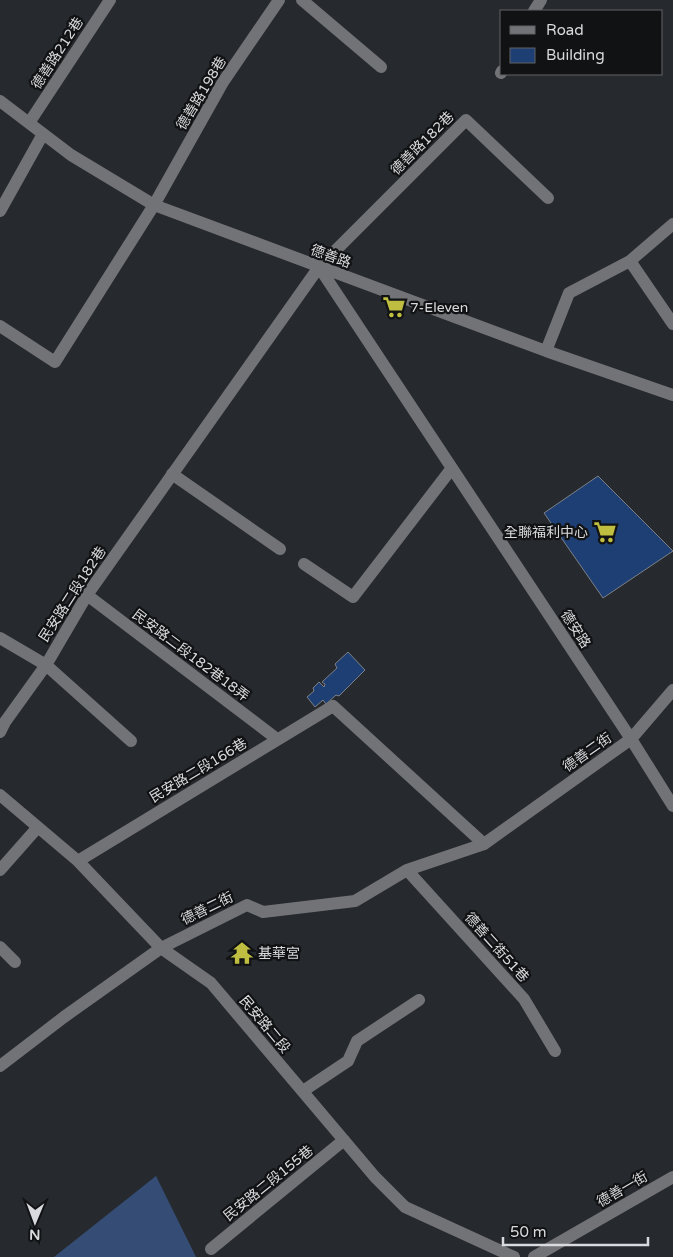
<svg xmlns="http://www.w3.org/2000/svg" width="673" height="1257" font-family="'Varela Round','Noto Sans TC',sans-serif">
<rect width="100%" height="100%" fill="#26292e"/>
<path fill="#354d74" d="M156 1176 196 1257H54Z"/>
<path fill="#1d3f74" stroke="#7d8187" d="M598 476 673 551 603 598 544 513Z
M348 652 365 670 339 696 336 695 326 704 323 700 315 707 307 697 314 691 313 688 319 682 324 687 325 684 322 682 337 668 335 664Z"/>
<g fill="none" stroke-linecap="round" stroke-linejoin="round">
<path stroke="#727376" stroke-width="12" d="M302 0 381 67
M534 11 541 0
M501 73 502 71
M0 101 71 155 154 205 546 351 673 395
M29 123 110 0
M0 211 43 134
M630 261 673 324
M319 267 631 739 673 806
M0 326 55 362 154 205 223 82 279 0
M546 351 569 293 630 261 673 224
M172 474 280 549
M304 564 353 597 452 468
M87 595 277 739
M0 638 46 665 131 741
M0 732 5 722 46 665 87 595 319 267 466 120 548 198
M0 795 78 861 161 948 211 983 375 1177 405 1207 514 1257
M78 861 333 706 484 844
M0 870 38 827
M407 870 524 999 555 1051
M0 947 15 962
M0 1066 64 1017 161 948 247 905 263 912 355 901 407 870 484 844 631 739 673 690
M303 1091 348 1061 357 1041 419 1000
M211 1249 344 1140
M534 1257 673 1177"/>
</g>
<defs>
<symbol id="supermarket-bare" viewBox="-9 -9 18 18"><path d="M-6-5.5h2.5l.6 2H6L4.5 2H-2.5L-4.4-4H-6ZM-1.5 3.2a1.3 1.3 0 1 0 .1 0ZM3 3.2a1.3 1.3 0 1 0 .1 0Z" fill="#bfbe41" stroke="#111214" stroke-width="2.5" paint-order="stroke"/></symbol>
<symbol id="temple-bare" viewBox="-9 -9 18 18"><path d="M0-6L5-2H3V0L6.5 2.5H4V6H1.5V3h-3V6H-4V2.5H-6.5L-3 0V-2H-5Z" fill="#bfbe41" stroke="#111214" stroke-width="2.5" paint-order="stroke"/></symbol>
</defs>
<g fill-rule="evenodd">
<use href="#supermarket-bare" x="378" y="291" width="32" height="32"/>
<use href="#supermarket-bare" x="589" y="516" width="32" height="32"/>
<use href="#temple-bare" x="226" y="937" width="32" height="32"/>
</g>
<g text-anchor="middle" stroke-width="4.5" stroke-linejoin="round" paint-order="stroke">
<g font-size="14" fill="#d8dadd" stroke="#111214">
<text transform="translate(57 53) rotate(-57)" y="5">德善路212巷</text>
<text transform="translate(201 93) rotate(-59)" y="5">德善路198巷</text>
<text transform="translate(422 143) rotate(-45)" y="5">德善路182巷</text>
<text transform="translate(331 256) rotate(20)" y="5">德善路</text>
<text transform="translate(72 594) rotate(-57)" y="5">民安路二段182巷</text>
<text transform="translate(576 629) rotate(57)" y="5">德安路</text>
<text transform="translate(191 655) rotate(37)" y="5">民安路二段182巷18弄</text>
<text transform="translate(587 752) rotate(-35)" y="5">德善二街</text>
<text transform="translate(198 770) rotate(-31)" y="5">民安路二段166巷</text>
<text transform="translate(207 908) rotate(-26)" y="5">德善二街</text>
<text transform="translate(497 947) rotate(48)" y="5">德善二街51巷</text>
<text transform="translate(265 1024) rotate(50)" y="5">民安路二段</text>
<text transform="translate(268 1183) rotate(-39)" y="5">民安路二段155巷</text>
<text transform="translate(622 1189) rotate(-30)" y="5">德善一街</text>
</g>
<g font-size="14" fill="#d8dadd" stroke="#111214" text-anchor="start">
<text x="410" y="312">7-Eleven</text>
<text x="588" y="537" text-anchor="end">全聯福利中心</text>
<text x="258" y="958">基華宮</text>
</g>
</g>
<rect x="500" y="10" width="162" height="65" fill="#111214" stroke="#616264"/>
<rect x="510" y="26" width="25" height="8" fill="#727376" stroke="#616264"/>
<text x="546" y="35" font-size="15" fill="#d8dadd">Road</text>
<rect x="510" y="48" width="25" height="15" fill="#1d3f74" stroke="#616264"/>
<text x="546" y="60" font-size="15" fill="#d8dadd">Building</text>
<g transform="translate(35 1222) rotate(181)" stroke="#111214" stroke-width="4" paint-order="stroke">
<path d="M0-4L9 19L0 12L-9 19Z" fill="#d8dadd"/>
<text y="-8" font-size="14" font-weight="bold" text-anchor="middle" fill="#d8dadd">N</text>
</g>
<path d="M503 1237v8h145v-8" fill="none" stroke="#d8dadd" stroke-width="2.5"/>
<text x="510" y="1237" font-size="15" fill="#d8dadd" stroke="#111214" stroke-width="4" paint-order="stroke">50 m</text>
</svg>
